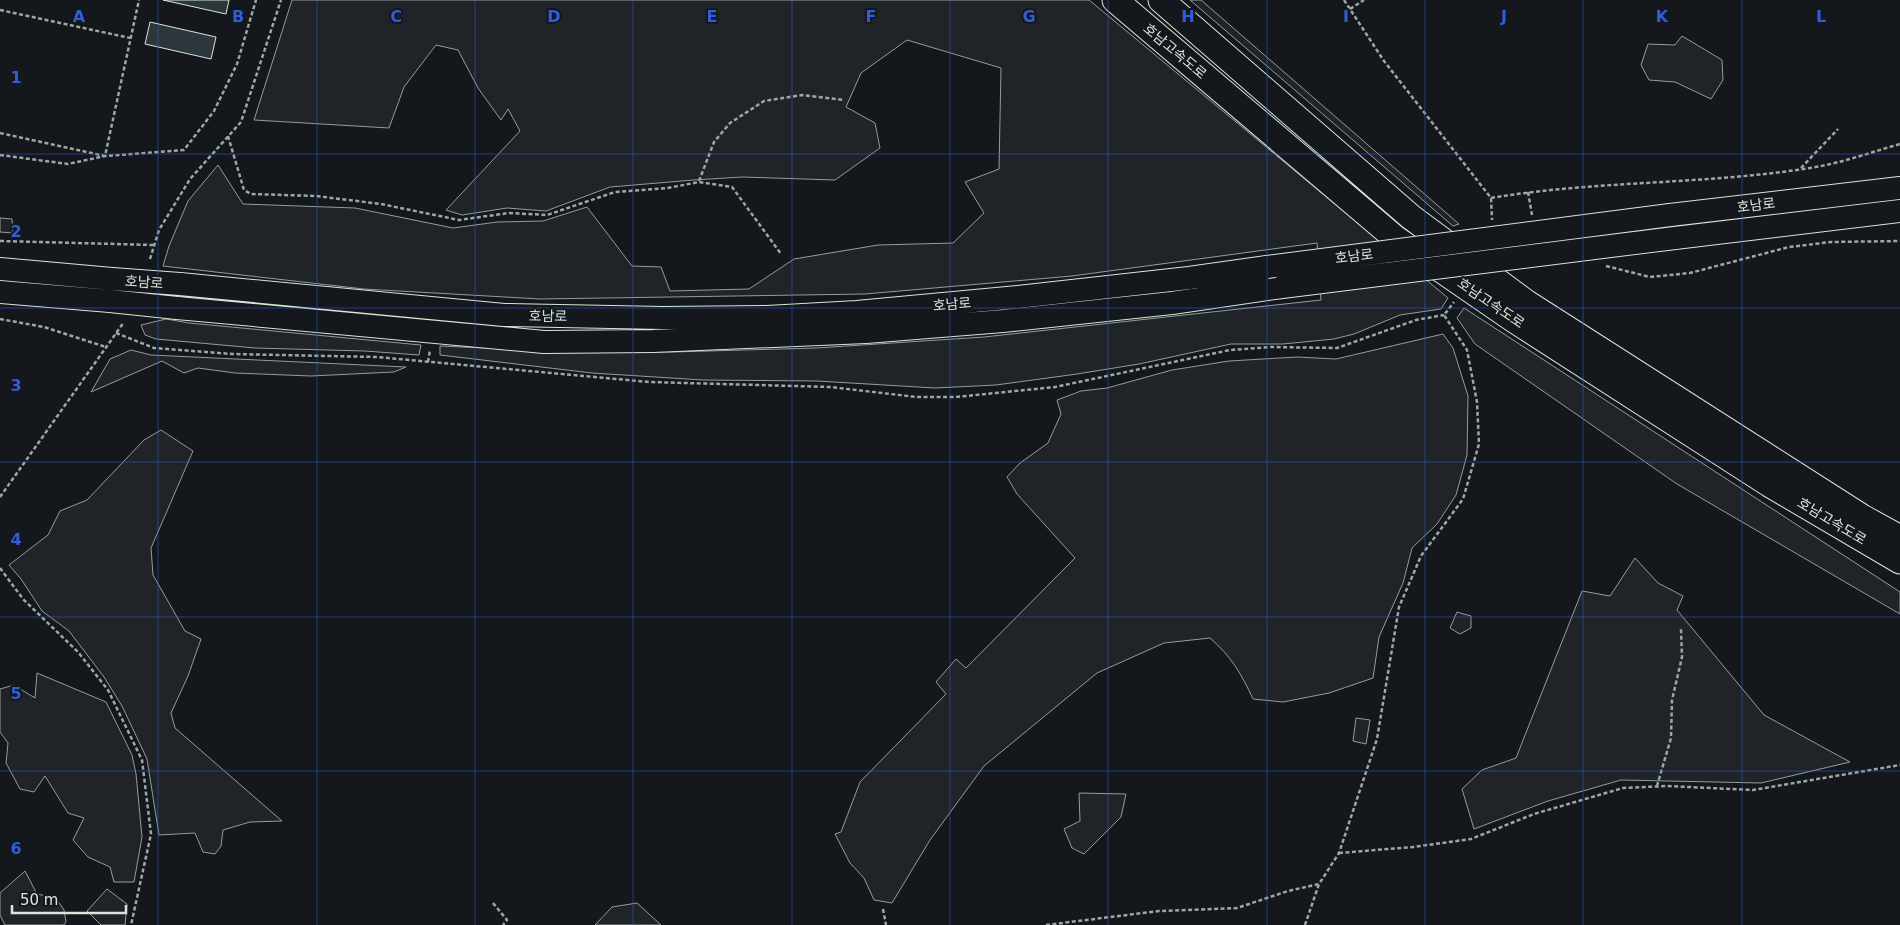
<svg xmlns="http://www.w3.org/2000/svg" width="1900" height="925" font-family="'DejaVu Sans','Noto Sans KR',sans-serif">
<rect width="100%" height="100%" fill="#14181c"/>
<path fill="#202428" stroke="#939e99" d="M292 0H1089L1448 298 1441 309 1400 315 1354 334 1334 339 1283 344H1231L1139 364 1077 374 996 385 935 388 817 381 703 380 592 373 440 355V346L552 351 672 352 816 348 984 337 1321 300 1317 243 1072 276 865 294 540 299 364 289 163 266 169 246 188 201 218 165 243 204 355 208 453 228 497 222 543 221 587 207 632 266 661 267 670 291 749 289 794 259 878 245 953 243 984 213 965 182 999 169 1001 68 907 40 861 73 846 107 875 123 880 148 835 180 742 177 694 180 610 187 546 211 507 208 462 215 446 210 520 131 508 109 501 120 478 88 458 50 436 45 404 87 389 128 254 120Z
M1190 0H1201L1459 224 1453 226Z
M1682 36 1722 60 1723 80 1711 99 1675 82 1649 80 1641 65 1648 44 1675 45Z
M0 218 12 219 13 233 0 232Z
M1464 308 1900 592V614L1677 484 1475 344 1457 318Z
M166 319 189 323 421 345 419 355 365 351 255 348 156 339 145 335 141 325Z
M1443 334 1453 348 1468 396 1467 455 1456 495 1437 524 1412 548 1403 583 1379 637 1373 678 1329 693 1283 702 1253 699C1242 675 1231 656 1210 638L1164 643 1097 673 984 766 930 840 892 903 874 900 864 878 850 863 835 834 841 832 860 782 946 694 936 682 956 659 966 668 1075 558 1017 494 1007 477 1020 463 1048 443 1061 414 1057 400 1081 391 1107 388 1172 370 1229 361 1297 357 1336 359Z
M131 350 151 355 406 367 394 372 311 376 235 373 198 368 184 373 162 361 91 392 110 359Z
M161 430 193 451 151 548 153 575 185 631 201 639 188 676 171 713 175 728 282 821 250 822 223 830 221 846 215 854 203 852 195 833 159 835 147 759 122 706 104 677 69 631 42 611 21 579 9 565 48 535 60 511 87 500 144 440Z
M1635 558 1658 583 1683 596 1677 610 1764 715 1850 762 1761 783 1621 780 1548 801 1474 829 1462 789 1482 770 1516 758 1582 591 1610 596Z
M1457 612 1471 616V628L1460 634 1450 628Z
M37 673 106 702 132 755 136 774 142 837 134 882H114L110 867 88 857 73 840 84 818 68 813 45 776 34 792 20 789 6 763 8 743 0 732V689L14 685 35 698Z
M1356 718 1370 720 1366 744 1353 741Z
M1079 793 1126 794 1121 817 1084 854 1072 848 1064 829 1080 821Z
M25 871 37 894 56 898 64 910 66 922 64 925H5L0 915V893Z
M107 889 127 904 125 925H101L87 911Z
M637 903 661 925H595L612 907Z"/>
<path fill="#2c363c" stroke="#d8e6dc" d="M163 0H229L226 14Z
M150 22 216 37 211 59 145 44Z"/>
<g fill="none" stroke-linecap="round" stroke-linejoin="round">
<defs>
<path id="trunk" d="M1670 215 1900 188
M1675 238 1900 211
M0 269 112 279
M180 284 504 315 663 318 767 317 857 312 1018 297 1189 278 1267 267
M0 292 110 301
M177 308 544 342 653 341 866 332 1003 321 1172 303 1282 287"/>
<path id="motorway" d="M1115 0 1395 238 1514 320 1769 484 1900 561
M1161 0 1411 217 1527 303 1862 517 1900 538"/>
</defs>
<use href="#trunk" stroke="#d8e6dc" stroke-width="24"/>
<use href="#motorway" stroke="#d8e6dc" stroke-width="27"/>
<path stroke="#9da8a2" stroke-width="2.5" stroke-dasharray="4 2.5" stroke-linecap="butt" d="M1344 0 1384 61 1491 198 1492 220
M1350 9 1364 0
M0 10 130 38
M0 133 105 156 139 0
M228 136 244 190 251 194 316 196 381 204 459 220 509 213 547 215 615 192 668 188 699 182 732 187 781 254
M0 155 68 164 105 156 184 150 214 111 237 64 256 0
M1801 168 1838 129
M699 181 714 142 730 123 764 101 802 95 844 100
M1528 192 1532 215
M1491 198C1598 180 1708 185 1816 167 1844 162 1872 152 1900 144
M0 241 154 245
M150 259 159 230 190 179 241 122 281 0
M1606 266 1650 277 1690 273 1789 247 1831 242 1900 241
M0 319 44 327 106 347
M116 333 154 348 232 354 377 357 649 382 830 387 916 397H956L1055 387 1230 350 1271 347 1337 348 1416 320 1444 315
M428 362 430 350
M0 497 124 322
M0 568 23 599 78 652 108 690 142 760 151 834 131 925
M1657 786 1671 738 1672 700 1682 657 1681 629
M1339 853 1413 847 1471 839 1534 814 1623 788 1667 786 1753 790 1900 765
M493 903 507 920 503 925
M883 909 886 925
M1046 925 1159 911 1237 908 1288 891 1319 884
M1305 925 1319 884 1339 853 1377 739 1399 607 1421 556 1463 499 1479 444 1477 402 1467 350 1444 315 1454 302"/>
<use href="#trunk" stroke="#14181c" stroke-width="22"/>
<use href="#motorway" stroke="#14181c" stroke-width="25"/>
<defs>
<path id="trunk-bridge" d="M1267 267 1670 215
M112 279 180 284
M1282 287 1675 238
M110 301 177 308"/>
</defs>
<use href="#trunk-bridge" stroke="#d8e6dc" stroke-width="24" stroke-linecap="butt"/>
<use href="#trunk-bridge" stroke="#14181c" stroke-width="22"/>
</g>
<path fill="none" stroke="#305dd8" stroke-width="1" stroke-opacity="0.55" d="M158 0V925M317 0V925M475 0V925M633 0V925M792 0V925M950 0V925M1108 0V925M1267 0V925M1425 0V925M1583 0V925M1742 0V925M0 154H1900M0 308H1900M0 462H1900M0 617H1900M0 771H1900"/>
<g text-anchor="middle" stroke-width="4" stroke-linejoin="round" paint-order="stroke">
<g font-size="14" fill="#d8e6dc" stroke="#14181c">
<text transform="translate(1175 51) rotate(40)" y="5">호남고속도로</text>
<text transform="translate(1756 205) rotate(-7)" y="5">호남로</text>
<text transform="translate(1354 256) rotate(-7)" y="5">호남로</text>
<text transform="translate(144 282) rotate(4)" y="5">호남로</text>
<text transform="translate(1491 303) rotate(34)" y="5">호남고속도로</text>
<text transform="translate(952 304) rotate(-5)" y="5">호남로</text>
<text transform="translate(548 316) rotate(1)" y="5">호남로</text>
<text transform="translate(1832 521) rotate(31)" y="5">호남고속도로</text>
</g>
</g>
<g font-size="16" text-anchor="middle" font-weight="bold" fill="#305dd8" stroke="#14181c" stroke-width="4" stroke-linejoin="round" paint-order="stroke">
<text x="79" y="22">A</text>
<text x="238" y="22">B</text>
<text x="396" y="22">C</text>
<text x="554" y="22">D</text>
<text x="712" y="22">E</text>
<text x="871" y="22">F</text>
<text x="1029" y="22">G</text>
<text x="1188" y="22">H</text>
<text x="1346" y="22">I</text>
<text x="1504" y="22">J</text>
<text x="1662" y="22">K</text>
<text x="1821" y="22">L</text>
<text x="16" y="83">1</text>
<text x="16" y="237">2</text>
<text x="16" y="391">3</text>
<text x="16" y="545">4</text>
<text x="16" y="699">5</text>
<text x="16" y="854">6</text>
</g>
<path d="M12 905v8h114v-8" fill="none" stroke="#d8e6dc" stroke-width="2.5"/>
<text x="20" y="905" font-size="15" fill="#d8e6dc" stroke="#14181c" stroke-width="4" paint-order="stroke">50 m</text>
</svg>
